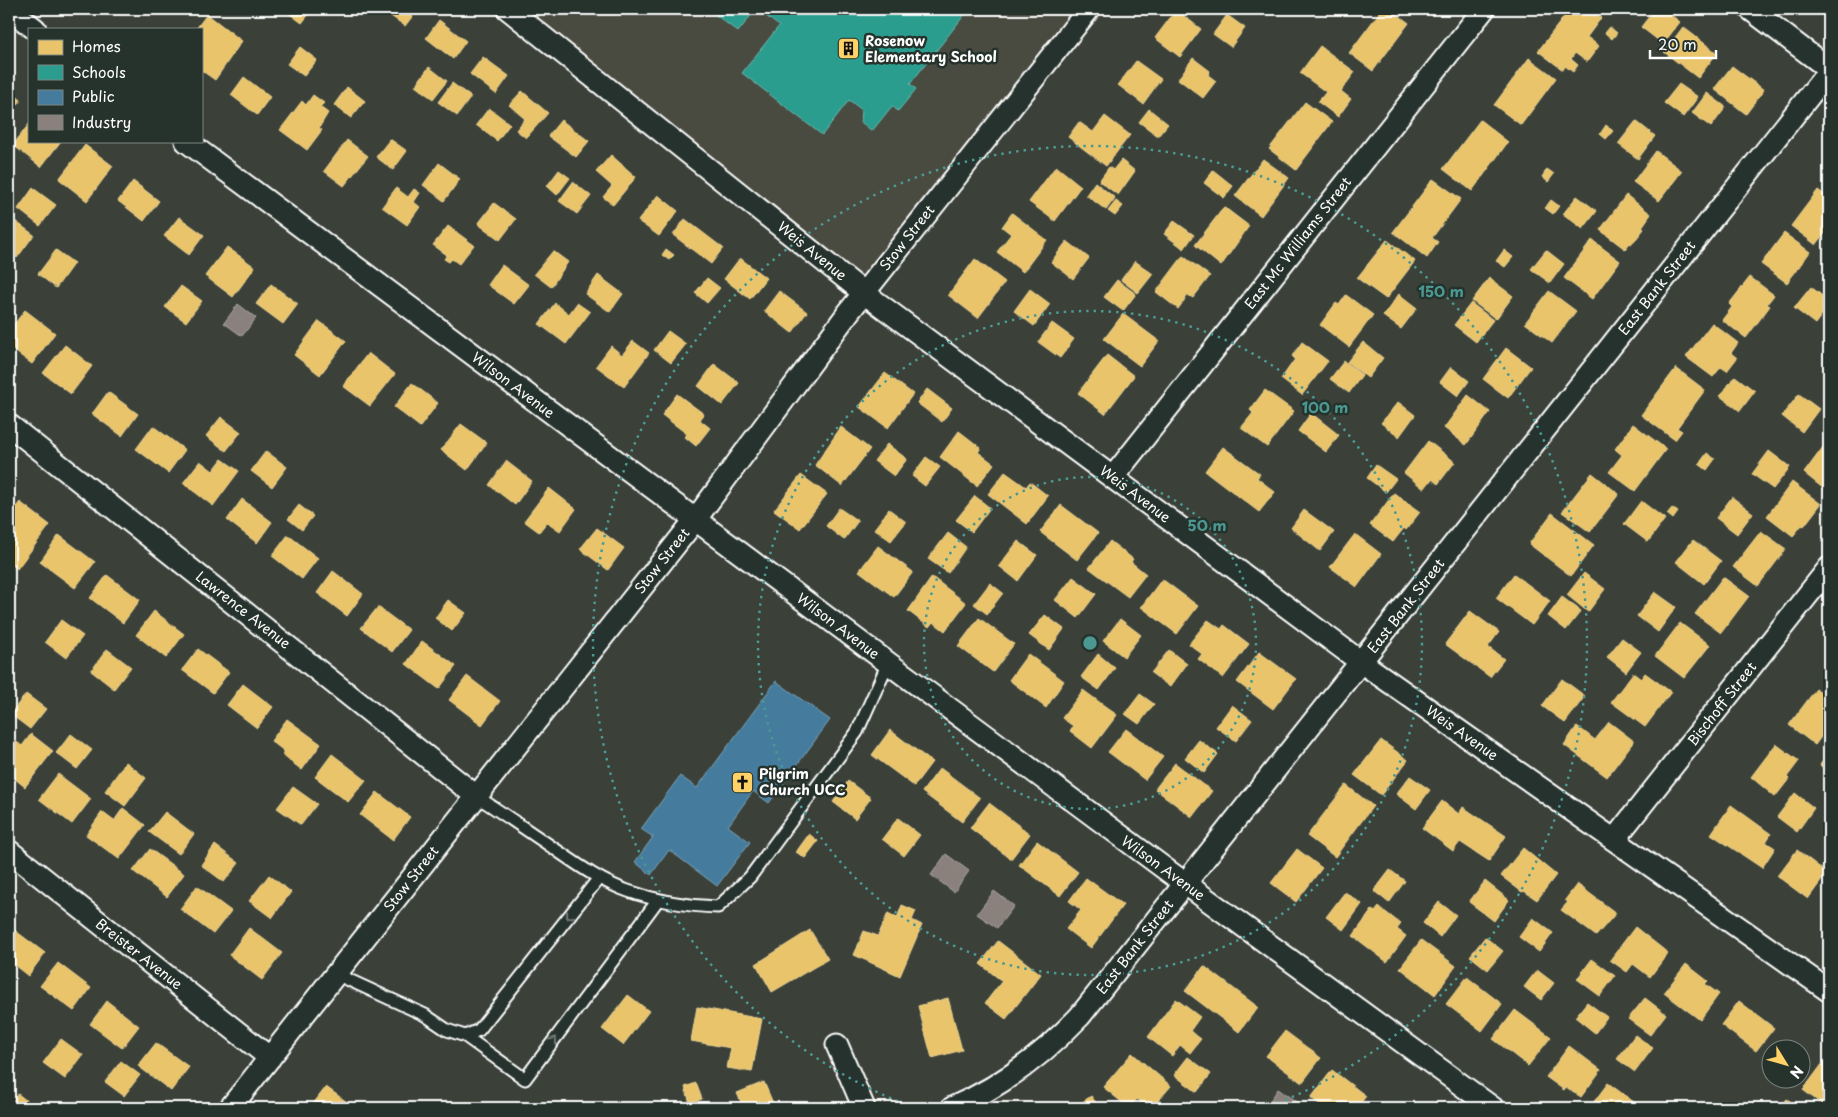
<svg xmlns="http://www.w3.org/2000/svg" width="1838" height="1117" font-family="'Playpen Sans',sans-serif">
<rect width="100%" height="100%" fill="#3b4139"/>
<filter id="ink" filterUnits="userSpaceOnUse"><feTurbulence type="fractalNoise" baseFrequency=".02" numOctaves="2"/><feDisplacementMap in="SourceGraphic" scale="10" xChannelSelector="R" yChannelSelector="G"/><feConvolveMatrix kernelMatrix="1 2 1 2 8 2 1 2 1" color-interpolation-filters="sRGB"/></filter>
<g filter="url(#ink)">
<path fill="#4a4b41" d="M508 9H1089L864 293Z"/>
<path fill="#e9c46a" stroke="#f0d697" d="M283 9H313L302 23Z
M381 9H418L405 26Z
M1382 9H1390L1409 23 1373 71 1349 53Z
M1570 9H1589L1601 18 1587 37 1599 46 1587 62 1575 53 1571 59 1578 65 1573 72 1565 66 1563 70 1538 51Z
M1655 9H1663L1680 22 1663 44 1641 27Z
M1176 10 1201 29 1180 57 1155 38Z
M207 14 242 41 215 80 201 70V29H196Z
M1227 15 1245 28 1231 47 1213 34Z
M439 20 466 41 453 59 426 38Z
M1610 27 1617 33 1612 39 1605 33Z
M1683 27 1717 53 1698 78 1664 52Z
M1320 46 1355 72 1341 91 1351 99 1338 117 1318 102 1326 92 1300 73Z
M300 47 317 60 304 76 287 64Z
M483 57 509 76 496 94 470 74Z
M1193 58 1210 71 1208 75 1216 81 1203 98 1178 79Z
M1529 58 1556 78 1521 125 1494 105Z
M1136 61 1161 79 1143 104 1118 85Z
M1732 66 1764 90 1746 114 1714 89Z
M429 67 447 81 433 99 415 86Z
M244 77 270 97 257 115 231 95Z
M452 83 471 97 457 116 438 102Z
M1679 84 1698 97 1683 117 1664 103Z
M347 87 365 101 351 118 334 105Z
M9 90 21 100 9 116Z
M522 91 548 113 526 138 516 130 525 119 509 105Z
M1707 93 1726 107 1711 127 1692 113Z
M313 95 324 103 320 107 328 113 319 128 322 130 307 150 280 130 302 101 306 105Z
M1305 102 1332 122 1296 170 1269 149Z
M489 108 510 124 497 141 476 125Z
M1149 109 1168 124 1158 136 1139 122Z
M1105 116 1130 135 1106 166 1068 137 1079 122 1093 132Z
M561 120 589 141 576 157 548 136Z
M1480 120 1508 142 1472 191 1443 169Z
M1636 121 1655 136 1638 159 1618 144Z
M29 124V141H61L41 167 13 145Z
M1606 125 1613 131 1606 139 1600 134Z
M390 139 407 151 393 170 376 157Z
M347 140 368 156 344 186 324 171Z
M85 145 113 166 87 201 59 179Z
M1656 151 1682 171 1659 201 1633 182Z
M611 155 636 177 613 205 603 197 612 186 596 172Z
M1263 159 1289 178 1261 216 1235 196Z
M1121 160 1135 171 1118 195 1099 181 1109 167 1113 170Z
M439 163 460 179 444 201 423 185Z
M1056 166 1081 186 1055 221 1029 202Z
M1547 169 1554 174 1548 182 1542 177Z
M559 170 570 178 557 195 547 186Z
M1213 170 1233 186 1224 198 1204 183Z
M1433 179 1461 199 1432 238 1438 242 1427 258 1393 232Z
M133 181 159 201 144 221 118 201Z
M573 182 591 196 577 214 559 201Z
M1095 182 1115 198 1106 210 1086 195Z
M33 188 56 205 40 226 18 209Z
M396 188 408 197 414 189 420 193 414 202 420 207 407 225 382 207Z
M1818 190 1829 198V228L1816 245 1791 226Z
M658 195 678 211 659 236 638 221Z
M1626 195 1651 214 1642 227 1644 229 1632 244 1630 243 1625 249 1600 230Z
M1577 196 1597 211 1583 229 1563 214Z
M1551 200 1559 206 1553 214 1545 208Z
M1116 201 1123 206 1115 216 1108 211Z
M494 203 516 219 500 240 478 224Z
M1224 207 1249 226 1221 266 1195 245Z
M1012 213 1047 240 1023 272 997 252 1011 234 1002 227Z
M179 217 204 235 189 255 164 236Z
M11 218 34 235 17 258 9 252V222Z
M685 219 723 248 711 264 673 235Z
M1174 221 1194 235 1184 249 1164 234Z
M448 226 474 245 459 264 452 259 449 262 444 259 447 255 433 245Z
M1784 233 1810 252 1787 283 1761 264Z
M1387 240 1415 261 1386 299 1357 278Z
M1592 240 1620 261 1592 299 1564 278Z
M1067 241 1089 258 1073 279 1051 262Z
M227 247 255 267 233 297 205 276Z
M666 249 674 255 669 260 662 255Z
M56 250 74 263 56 288 38 274Z
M1504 250 1513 257 1505 267 1496 261Z
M1546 250 1564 264 1550 283 1531 269Z
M553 251 568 262 551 287 534 274Z
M1183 256 1210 276 1193 298 1188 295 1178 309 1156 292Z
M740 258 766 278 750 299 724 279Z
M975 259 1005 282 978 318 948 295Z
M1135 261 1153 274 1138 293 1121 280Z
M502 265 529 285 514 304 488 285Z
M598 275 623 294 610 312 585 294Z
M1750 277 1774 295 1767 304 1770 306 1746 338 1722 320 1732 307 1729 304Z
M707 278 720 288 707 303 695 293Z
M1489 278 1513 296 1496 319 1472 301Z
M1117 280 1136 294 1123 311 1104 297Z
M271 284 298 304 283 324 256 304Z
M181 286 202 301 186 322 165 307Z
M1811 287 1829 301V305L1815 324 1794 308Z
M1030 289 1050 304 1034 326 1014 311Z
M779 291 807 312 792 333 764 311Z
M1549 291 1576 311 1552 343 1525 323Z
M1399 294 1417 308 1401 329 1383 316Z
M1346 295 1373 315 1349 347 1320 325 1336 303 1339 305Z
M555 303 569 314 577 303 590 312 566 344 539 324Z
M1471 303 1493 320 1476 342 1454 325Z
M25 310 55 333 32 364 9 347V331Z
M1123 314 1159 341 1140 366 1104 339Z
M319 321 346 341 320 375 294 355Z
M1052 323 1074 339 1060 358 1038 342Z
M1712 323 1738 343 1731 353 1737 358 1727 371 1721 367 1713 377 1686 357Z
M668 331 686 344 671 363 654 350Z
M633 341 649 353 624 387 596 366 611 346 622 355Z
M1302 342 1328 361 1302 395 1281 379 1295 359 1292 356Z
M1363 342 1383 358 1368 378 1347 362Z
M65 345 92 366 71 394 43 373Z
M1506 348 1531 367 1508 398 1483 379Z
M368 353 395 374 370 406 343 386Z
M1107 355 1134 376 1105 414 1078 393Z
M1344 361 1362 375 1349 393 1330 379Z
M714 364 739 383 722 405 698 386Z
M1451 367 1469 381 1458 396 1440 382Z
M1676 368 1705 390 1677 428 1682 431 1675 440 1641 415Z
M885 373 913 394 888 428 859 407Z
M1735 376 1755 391 1740 411 1720 396Z
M412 383 438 403 420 427 394 407Z
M927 389 952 408 942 422 917 403Z
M1265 390 1294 411 1267 447 1241 428 1253 413 1250 410Z
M108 392 138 414 122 436 92 414Z
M677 394 704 414 700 420 710 428 696 446 685 437 687 434 662 415Z
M1799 394 1819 409 1802 432 1782 416Z
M1468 395 1490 412 1466 445 1444 428Z
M1398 402 1415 415 1399 437 1381 423Z
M1311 413 1339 435 1326 452 1298 431Z
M221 417 241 432 226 451 206 436Z
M461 424 487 443 467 470 441 450Z
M1633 424 1666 449 1635 491 1609 472 1622 455 1615 449Z
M153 426 185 450 168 473 136 449Z
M841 427 870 449 842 486 815 465Z
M959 431 981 448 978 452 994 464 977 486 940 457Z
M1829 439V493L1804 473Z
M1428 441 1455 462 1438 484 1432 479 1424 489 1404 473Z
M887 444 907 459 894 476 874 461Z
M1223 447 1260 474 1257 478 1275 492 1259 512 1205 471Z
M266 451 287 467 272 487 251 471Z
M1769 451 1790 467 1773 489 1752 474Z
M1707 453 1715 459 1707 470 1699 464Z
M926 457 940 467 925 486 912 476Z
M222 459 239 471 213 506 183 483 200 461 213 471Z
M506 461 532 481 515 505 489 485Z
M1376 465 1396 479 1386 492 1367 478Z
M1005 472 1026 487 1030 482 1048 496 1027 524 988 494Z
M1592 473 1619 494 1590 532 1562 512Z
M801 475 827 494 800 529 774 510Z
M1792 482 1821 504 1804 526 1802 525 1793 536 1767 516Z
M549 488 576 509 560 531 547 522 539 532 524 521Z
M1394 493 1420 512 1406 530 1404 528 1393 542 1370 525Z
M975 496 990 508 972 532 956 520Z
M1732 497 1753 513 1737 534 1716 518Z
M242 499 272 522 257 543 227 520Z
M1641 501 1665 519 1648 542 1624 524Z
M20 502 50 525 17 569 9 562V549L11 546 9 545V516Z
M299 505 313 516 302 530 288 519Z
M1061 505 1098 533 1077 560 1040 532Z
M839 508 858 521 844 540 826 526Z
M1672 508 1678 512 1673 519 1667 514Z
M889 509 906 522 891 541 874 529Z
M1304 510 1334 532 1320 551 1291 528Z
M1552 513 1594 545 1571 576 1529 544Z
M597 528 624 548 608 570 580 549Z
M1761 531 1786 549 1758 586 1733 567Z
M948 533 966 547 948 573 928 559Z
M1355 534 1381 554 1357 587 1330 567Z
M59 535 95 562 75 588 40 562Z
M288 535 318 558 302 579 272 556Z
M1693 540 1721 561 1704 584 1676 562Z
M1018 541 1037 555 1018 581 999 566Z
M1110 541 1133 559 1131 562 1146 574 1128 597 1089 568Z
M878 546 913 572 894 597 859 571Z
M333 571 363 594 347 616 317 593Z
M1584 573 1605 589 1588 612 1567 595Z
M1514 574 1550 601 1532 625 1496 598Z
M107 575 140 600 123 623 90 598Z
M932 577 966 603 945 631 933 622 929 627 908 611Z
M1073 577 1096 594 1078 618 1055 600Z
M1723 577 1749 596 1721 633 1695 614Z
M1162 579 1198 606 1177 634 1141 607Z
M990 583 1003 593 987 614 974 604Z
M1655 592 1676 607 1658 632 1637 616Z
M1562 597 1581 611 1566 630 1548 616Z
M448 600 466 613 452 631 435 618Z
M378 607 409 630 392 652 361 628Z
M154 611 184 634 166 658 136 635Z
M1470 611 1499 632 1488 647 1504 659 1490 677 1445 644Z
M1045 615 1064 629 1049 650 1029 635Z
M979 618 1014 644 993 672 958 646Z
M1120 619 1141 635 1124 657 1103 641Z
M61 620 83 636 66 658 45 642Z
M1208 620 1221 629 1224 625 1249 644 1223 678 1198 659 1202 654 1189 644Z
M1680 623 1710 645 1684 678 1655 656Z
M1622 638 1641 652 1626 672 1607 657Z
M422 641 456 666 439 689 406 664Z
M107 649 131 667 114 689 91 671Z
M198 649 229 672 213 693 182 670Z
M1169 650 1187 664 1170 687 1151 673Z
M1259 652 1296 679 1273 709 1237 682Z
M1028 654 1064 681 1046 708 1009 680Z
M1098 654 1115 668 1099 690 1081 677Z
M1633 673 1641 679 1645 673 1671 692 1645 727 1611 702Z
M467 676 500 701 482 725 449 700Z
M1562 679 1585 696 1565 723 1542 706Z
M243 684 273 707 257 728 227 705Z
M1816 689 1829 699V726L1815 745 1789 725Z
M1083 690 1117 715 1092 748 1070 731 1073 726 1062 718Z
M26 694 46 709 30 729 10 714Z
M1140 694 1154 704 1139 724 1125 714Z
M1232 705 1252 720 1236 741 1216 727Z
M287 719 321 744 302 770 282 755 284 751 271 741Z
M1609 722 1634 741 1607 777 1564 745 1577 726 1595 740Z
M1126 729 1163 757 1145 780 1108 752Z
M890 730 932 762 914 786 872 755Z
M31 734 53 751 25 787 9 774V739L10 737 22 746Z
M71 734 92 750 77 769 56 753Z
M1199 740 1218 754 1204 773 1185 758Z
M1381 740 1408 760 1381 795 1354 775Z
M1776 744 1799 761 1787 777 1789 779 1775 797 1751 777Z
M1829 753V773L1820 765Z
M332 754 366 780 348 802 315 777Z
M126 762 146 778 125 806 105 791Z
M1175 763 1212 791 1192 817 1155 789Z
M940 768 980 798 962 822 922 792Z
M58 774 91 799 72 824 39 799Z
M1410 776 1430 790 1416 809 1396 794Z
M848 781 871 798 855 819 833 802Z
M1346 785 1373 806 1335 857 1307 836Z
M293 787 317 804 301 825 277 808Z
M377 792 410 817 393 840 360 815Z
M1795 793 1814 808 1797 832 1777 817Z
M1442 801 1459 814 1463 807 1506 836 1489 861 1460 842 1453 851 1422 828Z
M989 803 1030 834 1011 859 970 828Z
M1731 805 1771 834 1766 842 1775 848 1762 868 1711 834Z
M123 808 145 825 119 859 86 835 102 812 114 821Z
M165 812 194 834 179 854 149 832Z
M898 818 920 835 904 856 882 839Z
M809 834 818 841 805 858 796 852Z
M1037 841 1078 872 1060 896 1019 865Z
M215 845 239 863 224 882 201 865Z
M1523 848 1556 875 1537 900 1524 891 1522 892 1501 876Z
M150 849 184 874 167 897 133 871Z
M1297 849 1322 868 1296 902 1271 883Z
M1797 850 1827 873 1808 899 1777 876Z
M1390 870 1405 881 1389 903 1374 891Z
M269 875 291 892 272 918 249 901Z
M1086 878 1123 905 1091 948 1066 929 1081 910 1069 901Z
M1485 881 1509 900 1494 921 1469 902Z
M1577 884 1616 913 1596 936 1561 910 1568 902 1565 900Z
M197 886 231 911 213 934 180 909Z
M1345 892 1362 904 1343 930 1326 917Z
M1439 902 1456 915 1440 937 1423 923Z
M902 905 916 911 912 920 922 925 900 976 854 955 864 931 878 936 888 913 897 918Z
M1379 907 1401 924 1397 929 1406 936 1387 962 1353 936 1372 910 1375 912Z
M1533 918 1553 933 1539 952 1519 937Z
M1635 927 1668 953 1650 977 1633 964 1627 972 1610 960Z
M249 928 282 953 262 980 229 955Z
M13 929 45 953 28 976 9 961V935Z
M810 930 828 959 772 992 756 964Z
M1485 937 1503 951 1488 970 1470 956Z
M1421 940 1456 966 1435 995 1400 968Z
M998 941 1041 974 1006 1019 985 1003 1002 981 980 964Z
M1592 959 1615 976 1600 996 1577 979Z
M58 963 91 988 74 1011 40 986Z
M1686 964 1708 981 1705 984 1719 994 1700 1020 1664 993Z
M1204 966 1258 1007 1239 1032 1185 991Z
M1537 970 1554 983 1541 1000 1524 987Z
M1467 977 1502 1004 1482 1031 1446 1004Z
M628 995 649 1011 623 1045 602 1029Z
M948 998 962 1050 932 1058 918 1006Z
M1645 998 1666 1014 1650 1035 1628 1019Z
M1176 999 1200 1017 1190 1031 1201 1039 1190 1053 1180 1045 1172 1056 1148 1037Z
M107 1001 139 1026 122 1048 90 1024Z
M1739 1001 1774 1028 1756 1051 1721 1025Z
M1587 1002 1607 1017 1595 1033 1575 1017Z
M697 1007 762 1019 752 1072 727 1068 731 1048 691 1041Z
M1515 1010 1551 1037 1528 1066 1493 1039Z
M1285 1031 1321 1058 1302 1083 1266 1056Z
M1635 1035 1653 1048 1635 1072 1617 1059Z
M61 1039 83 1055 65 1079 43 1063Z
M156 1043 189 1067 171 1091 138 1066Z
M1569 1046 1601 1070 1581 1097 1566 1087 1564 1090 1546 1077Z
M1132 1053 1171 1086 1152 1108H1149L1137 1099 1129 1108 1103 1087Z
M1829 1055V1108H1827L1803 1090Z
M1188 1057 1211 1074 1197 1092 1174 1075Z
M121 1061 140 1075 124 1096 105 1082Z
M1332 1070 1366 1096 1357 1108H1325L1311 1098Z
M764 1082 775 1108H740L743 1107 737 1093Z
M696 1083 702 1099 690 1103 685 1087Z
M1608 1083 1642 1108H1591L1590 1107Z
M326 1087 354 1107 353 1108H310Z
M18 1094 36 1108H9Z
M1091 1096 1100 1108H1074Z
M1787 1099 1800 1108H1780Z
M704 1103 706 1108H693Z"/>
<path fill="#2a9d8f" stroke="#6abab1" d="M708 9H756L738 32Z
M757 9H969L910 84 916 89 898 111 892 106 872 131 861 122 862 110 849 100 822 135 742 73 779 26Z"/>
<path fill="#457b9d" stroke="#7da3ba" d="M776 681 830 720 769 803 753 791 728 826 750 842 717 886 669 850 651 875 635 862 653 837 641 829 680 776 697 788Z"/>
<path fill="#8a817c" stroke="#ada7a3" d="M238 304 256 318 242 336 224 323Z
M946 854 969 871 954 892 931 875Z
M994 891 1014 906 997 928 977 914Z
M1278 1089 1297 1102 1292 1108H1265Z"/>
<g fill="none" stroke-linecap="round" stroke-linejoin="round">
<defs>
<path id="service" d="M476 796C501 812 525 829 549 845 574 862 599 881 628 891 657 901 688 906 718 907L750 877 857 732 888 663
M336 974 425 1015 447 1030 465 1036 479 1030 599 878
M465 1036 525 1079 658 900"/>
<path id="minor" d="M9 9 35 29
M508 9 864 293 1361 662 1829 991
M1750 9 1829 69
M186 141 1168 871 1493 1108
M9 425 476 796
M1113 477 1484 9
M1614 840 1829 568
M9 851 270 1058
M837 1045 864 1108
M230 1108 695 520 848 313 1089 9
M952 1108C1003 1086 1043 1055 1080 1016L1829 71"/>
</defs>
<use href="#service" stroke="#fff" stroke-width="15"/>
<use href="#minor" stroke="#fff" stroke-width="25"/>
<use href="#service" stroke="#26332d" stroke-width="11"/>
<use href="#minor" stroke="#26332d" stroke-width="21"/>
</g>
<defs><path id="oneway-chevron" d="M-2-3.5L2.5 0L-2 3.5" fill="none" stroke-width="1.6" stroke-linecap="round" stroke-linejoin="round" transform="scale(1.25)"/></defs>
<g stroke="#727a76">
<use href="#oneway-chevron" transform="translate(569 916) rotate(128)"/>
<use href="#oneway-chevron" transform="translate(554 1040) rotate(-54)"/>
</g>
</g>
<g fill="none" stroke="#4b9892" stroke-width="2.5" stroke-dasharray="2.5 5">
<circle cx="1090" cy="643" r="166"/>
<circle cx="1090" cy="643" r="332"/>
<path d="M912 1107A497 497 0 1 1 1268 1107"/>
</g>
<defs>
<symbol id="building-square" viewBox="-11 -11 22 22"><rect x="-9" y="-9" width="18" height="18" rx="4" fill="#ffd166" stroke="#26332d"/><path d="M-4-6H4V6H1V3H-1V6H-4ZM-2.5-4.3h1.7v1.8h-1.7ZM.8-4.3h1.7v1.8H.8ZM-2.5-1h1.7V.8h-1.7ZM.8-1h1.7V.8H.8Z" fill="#111"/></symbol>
<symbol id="church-square" viewBox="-11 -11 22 22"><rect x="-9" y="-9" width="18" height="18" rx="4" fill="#ffd166" stroke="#26332d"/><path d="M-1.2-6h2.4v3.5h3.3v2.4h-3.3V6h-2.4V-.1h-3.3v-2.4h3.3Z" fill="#111"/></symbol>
</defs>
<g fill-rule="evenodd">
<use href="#building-square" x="836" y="36" width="25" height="25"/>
<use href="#church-square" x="730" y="770" width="25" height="25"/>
</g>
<g text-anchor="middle" stroke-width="5" stroke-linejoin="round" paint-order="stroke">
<g font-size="14" font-weight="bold" fill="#fff" stroke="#26332d" text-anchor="start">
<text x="865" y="46">Rosenow<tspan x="865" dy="16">Elementary School</tspan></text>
<text x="759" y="779">Pilgrim<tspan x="759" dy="16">Church UCC</tspan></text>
</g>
<g font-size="14" fill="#fff" stroke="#26332d">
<text transform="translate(907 238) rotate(-52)" y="5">Stow Street</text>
<text transform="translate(1298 243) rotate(-52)" y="5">East Mc Williams Street</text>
<text transform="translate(812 251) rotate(39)" y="5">Weis Avenue</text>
<text transform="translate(1657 288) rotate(-52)" y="5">East Bank Street</text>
<text transform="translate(513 385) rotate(37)" y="5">Wilson Avenue</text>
<text transform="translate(1135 494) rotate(37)" y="5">Weis Avenue</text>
<text transform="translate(662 561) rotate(-52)" y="5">Stow Street</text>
<text transform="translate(1406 606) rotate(-52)" y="5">East Bank Street</text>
<text transform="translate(243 610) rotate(38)" y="5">Lawrence Avenue</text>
<text transform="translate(838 626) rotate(37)" y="5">Wilson Avenue</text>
<text transform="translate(1722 704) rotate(-52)" y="5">Bischoff Street</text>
<text transform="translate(1462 733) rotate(35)" y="5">Weis Avenue</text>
<text transform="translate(1163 868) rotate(36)" y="5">Wilson Avenue</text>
<text transform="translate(411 879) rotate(-52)" y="5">Stow Street</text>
<text transform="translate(1135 947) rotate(-52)" y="5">East Bank Street</text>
<text transform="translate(139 954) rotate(38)" y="5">Breister Avenue</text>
</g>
</g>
<circle cx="1090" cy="643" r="8" fill="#4b9892" stroke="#26332d" stroke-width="2.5"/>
<g font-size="15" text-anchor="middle" font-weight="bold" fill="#4b9892" stroke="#26332d" stroke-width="5" stroke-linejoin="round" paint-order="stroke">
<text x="1441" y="297">150 m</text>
<text x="1325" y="413">100 m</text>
<text x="1207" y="531">50 m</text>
</g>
<rect width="1838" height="1117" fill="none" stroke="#26332d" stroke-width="30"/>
<rect x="15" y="15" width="1808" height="1087" fill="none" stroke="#fff" stroke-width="2" filter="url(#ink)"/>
<rect x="28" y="28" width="175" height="115" fill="#26332d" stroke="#7d8581"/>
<rect x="38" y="40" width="25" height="15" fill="#e9c46a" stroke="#7d8581"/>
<text x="72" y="52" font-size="15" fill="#ffffff">Homes</text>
<rect x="38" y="65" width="25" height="15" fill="#2a9d8f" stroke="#7d8581"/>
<text x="72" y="78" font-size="15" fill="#ffffff">Schools</text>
<rect x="38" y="90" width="25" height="15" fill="#457b9d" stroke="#7d8581"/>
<text x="72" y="102" font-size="15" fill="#ffffff">Public</text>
<rect x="38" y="115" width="25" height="15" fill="#8a817c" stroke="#7d8581"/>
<text x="72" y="128" font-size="15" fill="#ffffff">Industry</text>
<g transform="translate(1786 1064) rotate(127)"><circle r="24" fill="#26332d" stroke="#7d8581"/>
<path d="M0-4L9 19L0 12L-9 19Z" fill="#ffd166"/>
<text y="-8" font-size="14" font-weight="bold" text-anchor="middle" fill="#ffffff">N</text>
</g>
<path d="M1650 50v8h66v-8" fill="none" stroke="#ffffff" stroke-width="2.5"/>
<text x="1658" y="50" font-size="15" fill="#ffffff" stroke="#26332d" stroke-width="4" paint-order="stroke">20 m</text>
</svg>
